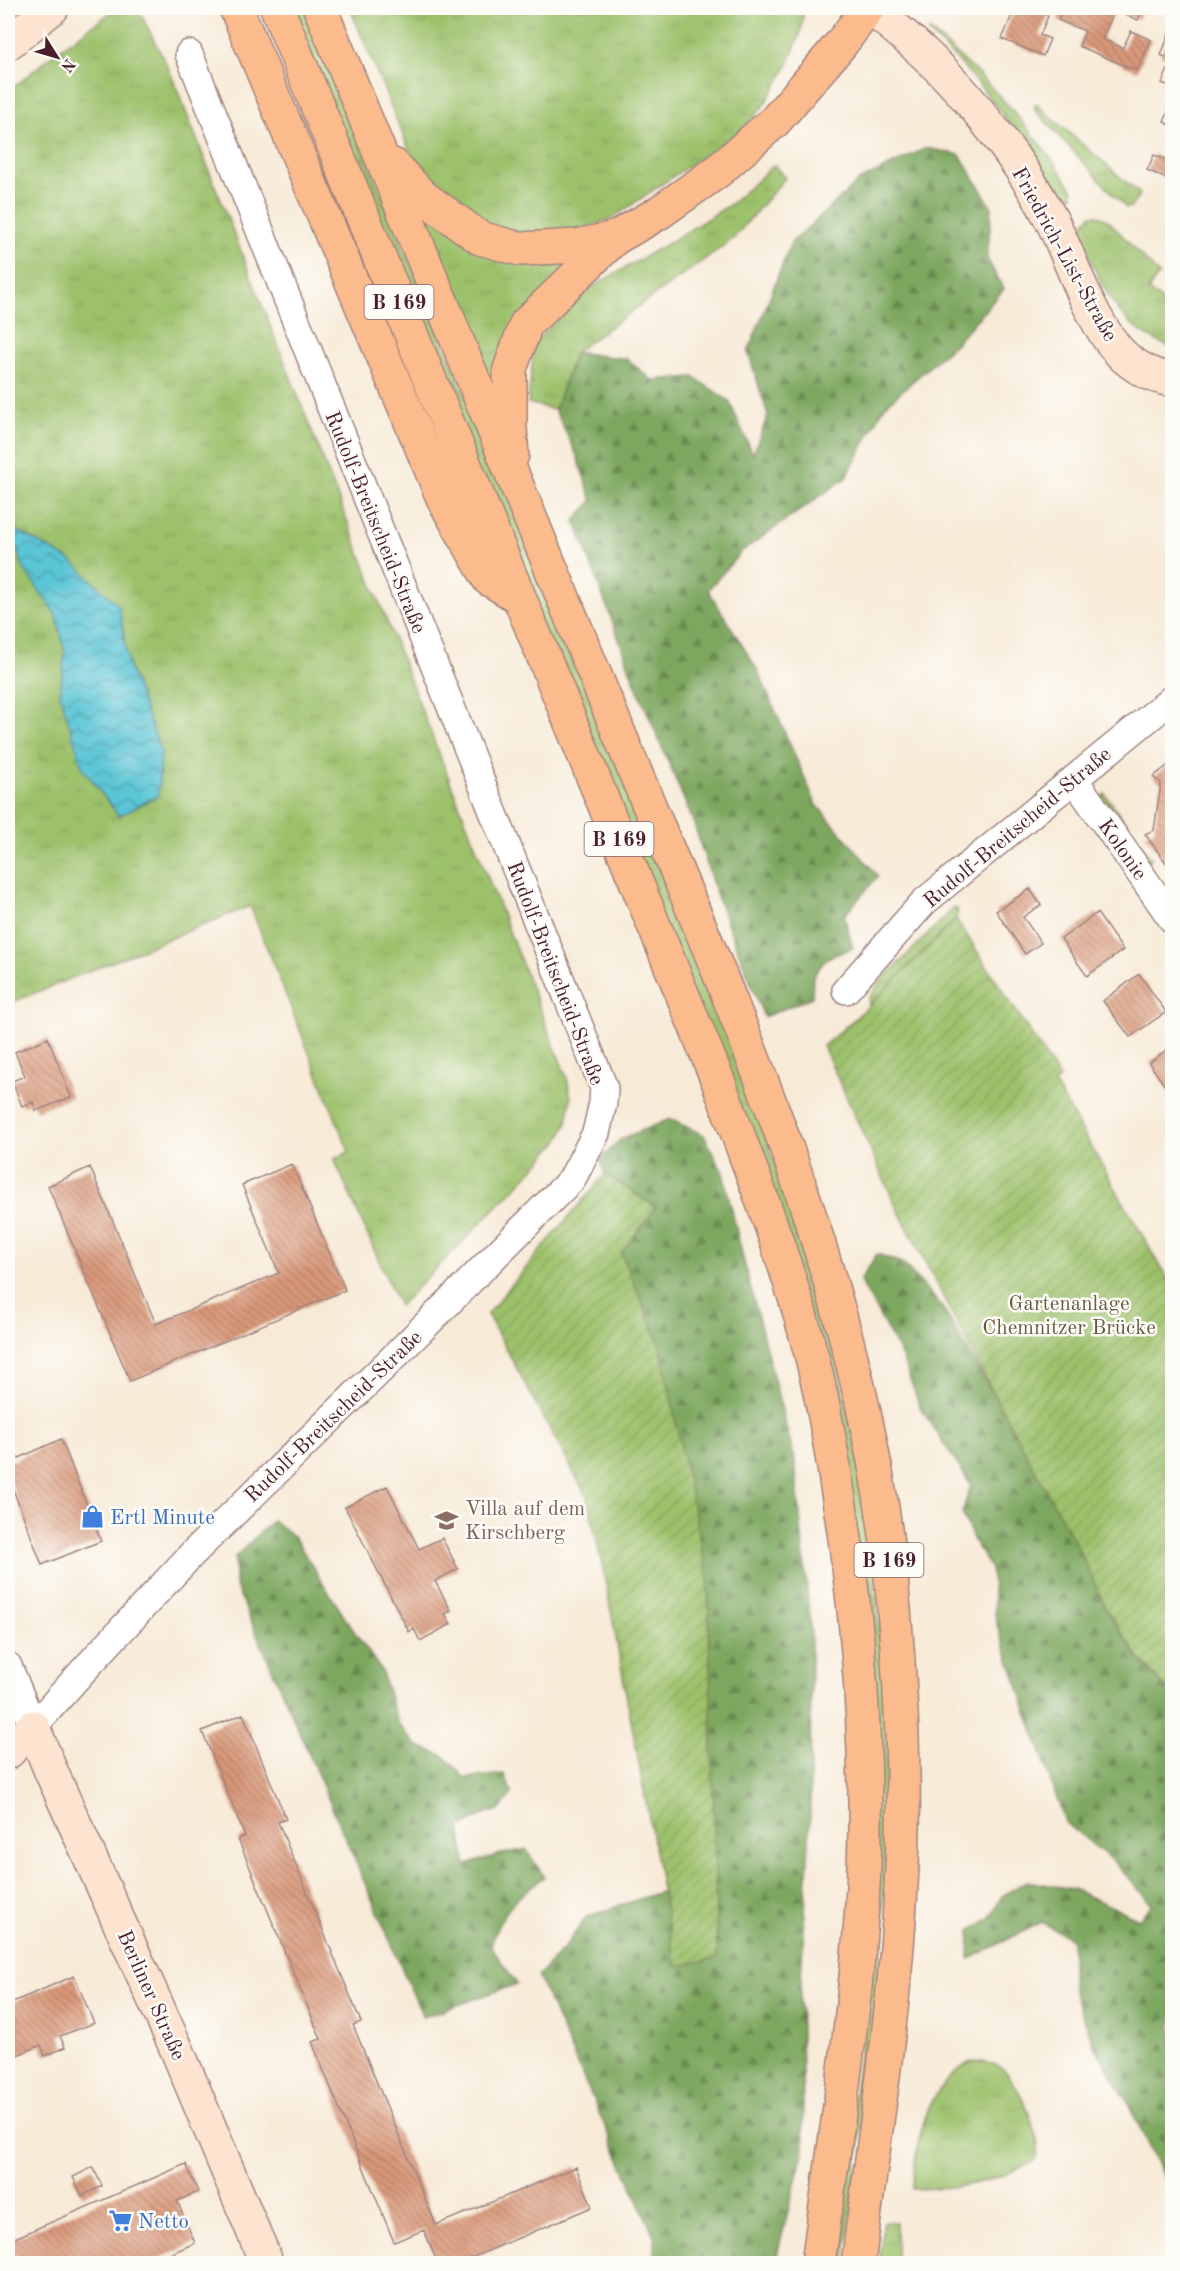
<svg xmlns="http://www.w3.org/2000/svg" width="1180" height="2271" font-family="'Old Standard TT',serif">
<defs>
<pattern id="grass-tufts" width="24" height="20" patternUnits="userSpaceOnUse" patternTransform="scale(1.5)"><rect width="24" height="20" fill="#9cc16b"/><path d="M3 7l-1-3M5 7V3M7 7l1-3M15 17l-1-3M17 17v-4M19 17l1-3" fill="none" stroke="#88a55d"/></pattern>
<pattern id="forest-firs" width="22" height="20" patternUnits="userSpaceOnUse" patternTransform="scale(1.5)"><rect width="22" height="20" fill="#7da75f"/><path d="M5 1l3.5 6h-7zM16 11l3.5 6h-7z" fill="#68874f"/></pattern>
<pattern id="garden-furrows" width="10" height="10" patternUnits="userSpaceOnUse" patternTransform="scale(1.5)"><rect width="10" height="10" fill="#9cc16b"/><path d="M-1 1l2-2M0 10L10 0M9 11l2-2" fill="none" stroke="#88a55d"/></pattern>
<pattern id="water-waves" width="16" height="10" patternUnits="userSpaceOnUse" patternTransform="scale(1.5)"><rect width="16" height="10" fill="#5ac5d5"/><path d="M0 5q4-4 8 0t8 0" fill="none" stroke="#4c9fad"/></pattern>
<pattern id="building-back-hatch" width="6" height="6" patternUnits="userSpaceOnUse" patternTransform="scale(1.5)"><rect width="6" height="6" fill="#d99879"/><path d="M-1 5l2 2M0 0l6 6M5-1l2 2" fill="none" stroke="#b27b63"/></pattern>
</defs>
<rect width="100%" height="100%" fill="#fdfcf7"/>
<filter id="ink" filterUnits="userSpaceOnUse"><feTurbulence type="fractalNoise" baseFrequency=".0167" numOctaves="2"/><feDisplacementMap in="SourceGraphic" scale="12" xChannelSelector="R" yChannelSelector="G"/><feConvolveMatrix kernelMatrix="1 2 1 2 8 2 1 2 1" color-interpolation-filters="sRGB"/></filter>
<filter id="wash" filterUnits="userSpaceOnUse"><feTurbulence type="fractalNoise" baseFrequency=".008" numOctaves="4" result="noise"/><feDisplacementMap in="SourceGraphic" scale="24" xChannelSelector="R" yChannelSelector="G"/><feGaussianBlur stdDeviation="1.35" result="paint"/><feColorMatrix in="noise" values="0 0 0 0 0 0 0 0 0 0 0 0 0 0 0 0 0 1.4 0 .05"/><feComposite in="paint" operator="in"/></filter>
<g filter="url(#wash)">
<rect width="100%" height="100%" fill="#f7ead7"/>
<path fill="url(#grass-tufts)" stroke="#73704b" stroke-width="1.5" d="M117 8H138L171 74 567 1078 571 1098 567 1123 560 1139 527 1176 399 1306 334 1159 349 1152 250 906 8 1004V92L57 51Z
M291 8H304L738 1050 831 1335 861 1470 886 1679 888 1827 879 1985 845 2263H832L869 1983 834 1397Z
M350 8H804L801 32 785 71 763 107 741 130 611 219 566 234 518 238 486 230 425 180 410 152Z
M930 31C985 76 1034 130 1073 190V196L1057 195C1020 136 981 79 928 32Z
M1036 104 1140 194 1131 207 1126 208 1034 109Z
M774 165 785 178 733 239 575 352 555 410 528 403 534 343 588 289 667 244 731 204Z
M1097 215 1109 221 1159 275 1148 290 1172 308V348C1115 326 1105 289 1080 238L1081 227 1091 215Z
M428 217 572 259 498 402 421 219Z
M1105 794 1151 859 1144 864 1099 799Z
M954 908 958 910 956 919 869 1006 868 999 880 982Z
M972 2062C983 2062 994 2062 1003 2069 1016 2079 1048 2147 1035 2160 1030 2165 1021 2167 1015 2170 976 2187 953 2188 912 2189 916 2143 925 2083 972 2062Z
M883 2222H896L897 2263H879Z"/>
<path fill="url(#forest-firs)" stroke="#646345" stroke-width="1.5" d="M926 148 960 155 992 208 987 259 1004 289 956 343 885 406 846 478 741 552 708 590 757 669 816 804 878 876 844 916 853 948 827 958 813 976 812 997 764 1017 718 900 693 821 635 683 575 521 592 501 577 456 555 410 575 352 627 359 652 380 693 377 729 401 753 454 768 415 748 352 791 243 859 181Z
M670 1119 704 1135 723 1173 745 1266 795 1461 811 1634 810 1825 800 1995 804 2149 778 2251 777 2263H654V2236L538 1976 565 1947 586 1917 663 1891 676 1966 660 1345 621 1253 656 1207 605 1174 600 1160 621 1139Z
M877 1254 904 1264 942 1307 999 1404 1084 1559 1106 1609 1136 1655 1172 1695V2195L1127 2101 1094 2045 1072 1988V1939L1042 1922 969 1959 970 1931 989 1919 1002 1896 1026 1881 1073 1889 1139 1919 1152 1904 1113 1861 1065 1822 996 1622 991 1569 974 1541 962 1513 971 1485 920 1407 902 1357 860 1280Z
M273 1520 294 1537 347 1621 381 1670 398 1723 416 1745 444 1756 465 1778 504 1774 512 1793 499 1811 488 1812 460 1828 466 1865 497 1855 526 1849 544 1877C518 1895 497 1916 491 1947L517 1984 423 2017 235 1584V1557Z"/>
<path fill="url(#garden-furrows)" stroke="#73704b" stroke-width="1.5" d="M956 919 1060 1078 1054 1083 1167 1277 1172 1289V1695L1136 1654 1106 1609 1084 1559 999 1404 896 1206 823 1046 869 1006Z
M605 1174 656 1207 621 1253 660 1345 708 1579 717 1958 676 1966 604 1573 587 1497 487 1314Z"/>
<path fill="url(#water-waves)" stroke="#527280" stroke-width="1.5" d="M9 526 72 561 119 606 129 667 161 752 158 796 119 816 83 769 60 694 65 652 56 615 23 567Z"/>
<g id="blocks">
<path fill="url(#building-back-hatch)" d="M1015 8H1042L1040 12 1048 16 1040 35 1050 39 1043 56 1002 39Z
M1063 8H1143L1138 20 1115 10 1102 39 1123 48 1131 31 1151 40 1137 71 1079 46 1085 31 1058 20Z
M1170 32 1172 33V87L1162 83 1172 60 1161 55Z
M1172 102V126L1164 122Z
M1154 155 1170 161 1172 155V181L1147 170Z
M1172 762V871L1145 834 1154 830 1161 783 1153 777Z
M1030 889 1041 905 1023 917 1041 943 1025 954 996 911Z
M1097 913 1123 950 1087 976 1061 939Z
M1139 974 1166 1012 1130 1037 1103 1001Z
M48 1038 71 1097 36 1111 33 1102 22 1106 12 1081 25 1076 15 1052Z
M1172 1046V1096L1149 1063Z
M292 1164 345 1290 130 1381 48 1186 90 1167 156 1324 279 1273 242 1185Z
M61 1439 101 1541 42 1565 8 1476V1463Z
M387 1486 419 1549 442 1538 458 1569 435 1581 451 1611 445 1614 451 1624 420 1641 414 1629 409 1632 345 1507Z
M243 1714 286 1819 278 1822 361 2022 353 2025 436 2225 576 2167 592 2207 457 2264H438L424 2230 394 2242 312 2042 321 2039 238 1839 245 1836 202 1731Z
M74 1976 94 2023 60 2036 65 2047 45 2056 41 2045 8 2059V2004Z
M186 2164 198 2192 177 2201 195 2243 147 2264H8V2241Z
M93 2167 102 2186 82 2196 73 2177Z"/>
</g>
</g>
<g filter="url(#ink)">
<use href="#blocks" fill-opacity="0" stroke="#a08481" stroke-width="1.5"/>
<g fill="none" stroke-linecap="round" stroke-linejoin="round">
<defs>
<path id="street" d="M1074 779 1172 919
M846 990 924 902 1172 699
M8 1666 33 1727 82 1672 193 1553 402 1349 572 1179 596 1133 603 1103 604 1088 189 54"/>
<path id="secondary" d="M871 8C889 23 908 38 926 55 973 99 1022 163 1052 221 1072 261 1085 307 1112 343 1126 363 1149 376 1172 380
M8 43 52 8
M8 1752 33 1727 50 1769 177 2050 267 2264"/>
<path id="highway" d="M236 8 444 500 489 579 517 596
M277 8 718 1081C751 1170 786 1259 810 1350 822 1395 830 1441 837 1487 856 1600 866 1715 865 1830 863 1976 837 2120 818 2264
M320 8C422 252 521 498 623 743 735 1012 861 1285 891 1577 901 1679 907 1783 901 1886 895 2012 874 2138 858 2264
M393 165 422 196 480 238 520 249 578 246 615 238 657 214 718 171 775 121 841 44 868 8
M512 455 510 429V369L526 324 615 238"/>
</defs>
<use href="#street" stroke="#a08481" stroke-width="30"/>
<use href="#secondary" stroke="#a08481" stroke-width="36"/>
<use href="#highway" stroke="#a08481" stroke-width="36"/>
<use href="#street" stroke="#fff" stroke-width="27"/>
<use href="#secondary" stroke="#fde4d1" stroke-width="33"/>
<use href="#highway" stroke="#fbbb8c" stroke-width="33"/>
</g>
</g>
<defs>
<symbol id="shop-bare" viewBox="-9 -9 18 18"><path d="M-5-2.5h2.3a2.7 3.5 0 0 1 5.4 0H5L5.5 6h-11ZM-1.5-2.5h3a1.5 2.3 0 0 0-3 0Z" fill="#3f7fe0" stroke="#fdfcf7" stroke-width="2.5" paint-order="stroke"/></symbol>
<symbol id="school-bare" viewBox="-9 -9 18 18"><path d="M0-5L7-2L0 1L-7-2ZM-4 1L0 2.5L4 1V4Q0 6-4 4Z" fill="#8d6e63" stroke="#fdfcf7" stroke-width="2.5" paint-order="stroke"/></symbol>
<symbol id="supermarket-bare" viewBox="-9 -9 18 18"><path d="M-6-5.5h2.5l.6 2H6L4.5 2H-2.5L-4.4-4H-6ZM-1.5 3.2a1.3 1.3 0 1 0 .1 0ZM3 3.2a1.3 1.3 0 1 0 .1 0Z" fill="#3f7fe0" stroke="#fdfcf7" stroke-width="2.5" paint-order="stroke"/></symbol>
</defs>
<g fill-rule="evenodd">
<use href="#shop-bare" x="76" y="1500" width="33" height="33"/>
<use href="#school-bare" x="430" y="1504" width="33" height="33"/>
<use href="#supermarket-bare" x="104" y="2204" width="33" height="33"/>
</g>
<g text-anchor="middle" stroke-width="5" stroke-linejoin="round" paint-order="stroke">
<g fill="#fdfcf7" stroke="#806168" stroke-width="1.5">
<rect x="364.5" y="285" width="69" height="34" rx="4.5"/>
<rect x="584.5" y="822" width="69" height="34" rx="4.5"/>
<rect x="854.5" y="1543" width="69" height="34" rx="4.5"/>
</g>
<g font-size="20" font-weight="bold" fill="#4a1f2b">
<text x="399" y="309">B 169</text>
<text x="619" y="846">B 169</text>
<text x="889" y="1567">B 169</text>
</g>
<g font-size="21" fill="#4a1f2b" stroke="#fdfcf7">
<text transform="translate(1065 254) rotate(61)" y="7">Friedrich-List-Straße</text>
<text transform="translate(376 522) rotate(68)" y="7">Rudolf-Breitscheid-Straße</text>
<text transform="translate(1017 827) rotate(-40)" y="7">Rudolf-Breitscheid-Straße</text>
<text transform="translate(1123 849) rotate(55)" y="7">Kolonie</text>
<text transform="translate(556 973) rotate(69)" y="7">Rudolf-Breitscheid-Straße</text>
<text transform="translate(333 1416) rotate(-44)" y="7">Rudolf-Breitscheid-Straße</text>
<text transform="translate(152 1995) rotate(66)" y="7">Berliner Straße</text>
</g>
<g font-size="21" fill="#675841" stroke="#fdfcf7">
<text x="1069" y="1310">Gartenanlage<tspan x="1069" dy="24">Chemnitzer Brücke</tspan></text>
</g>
<g font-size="21" fill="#785e54" stroke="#fdfcf7" text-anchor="start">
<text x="465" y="1515">Villa auf dem<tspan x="465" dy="24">Kirschberg</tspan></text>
</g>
<g font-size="21" fill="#366cbe" stroke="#fdfcf7" text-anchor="start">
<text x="110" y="1524">Ertl Minute</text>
<text x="138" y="2228">Netto</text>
</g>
</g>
<rect width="1180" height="2271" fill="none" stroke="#fdfcf7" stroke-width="30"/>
<g transform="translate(57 57) rotate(127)" stroke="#fdfcf7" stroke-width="4.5" paint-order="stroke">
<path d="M0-4.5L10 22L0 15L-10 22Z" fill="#4a1f2b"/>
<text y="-9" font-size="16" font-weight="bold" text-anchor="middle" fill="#4a1f2b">N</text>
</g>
</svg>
